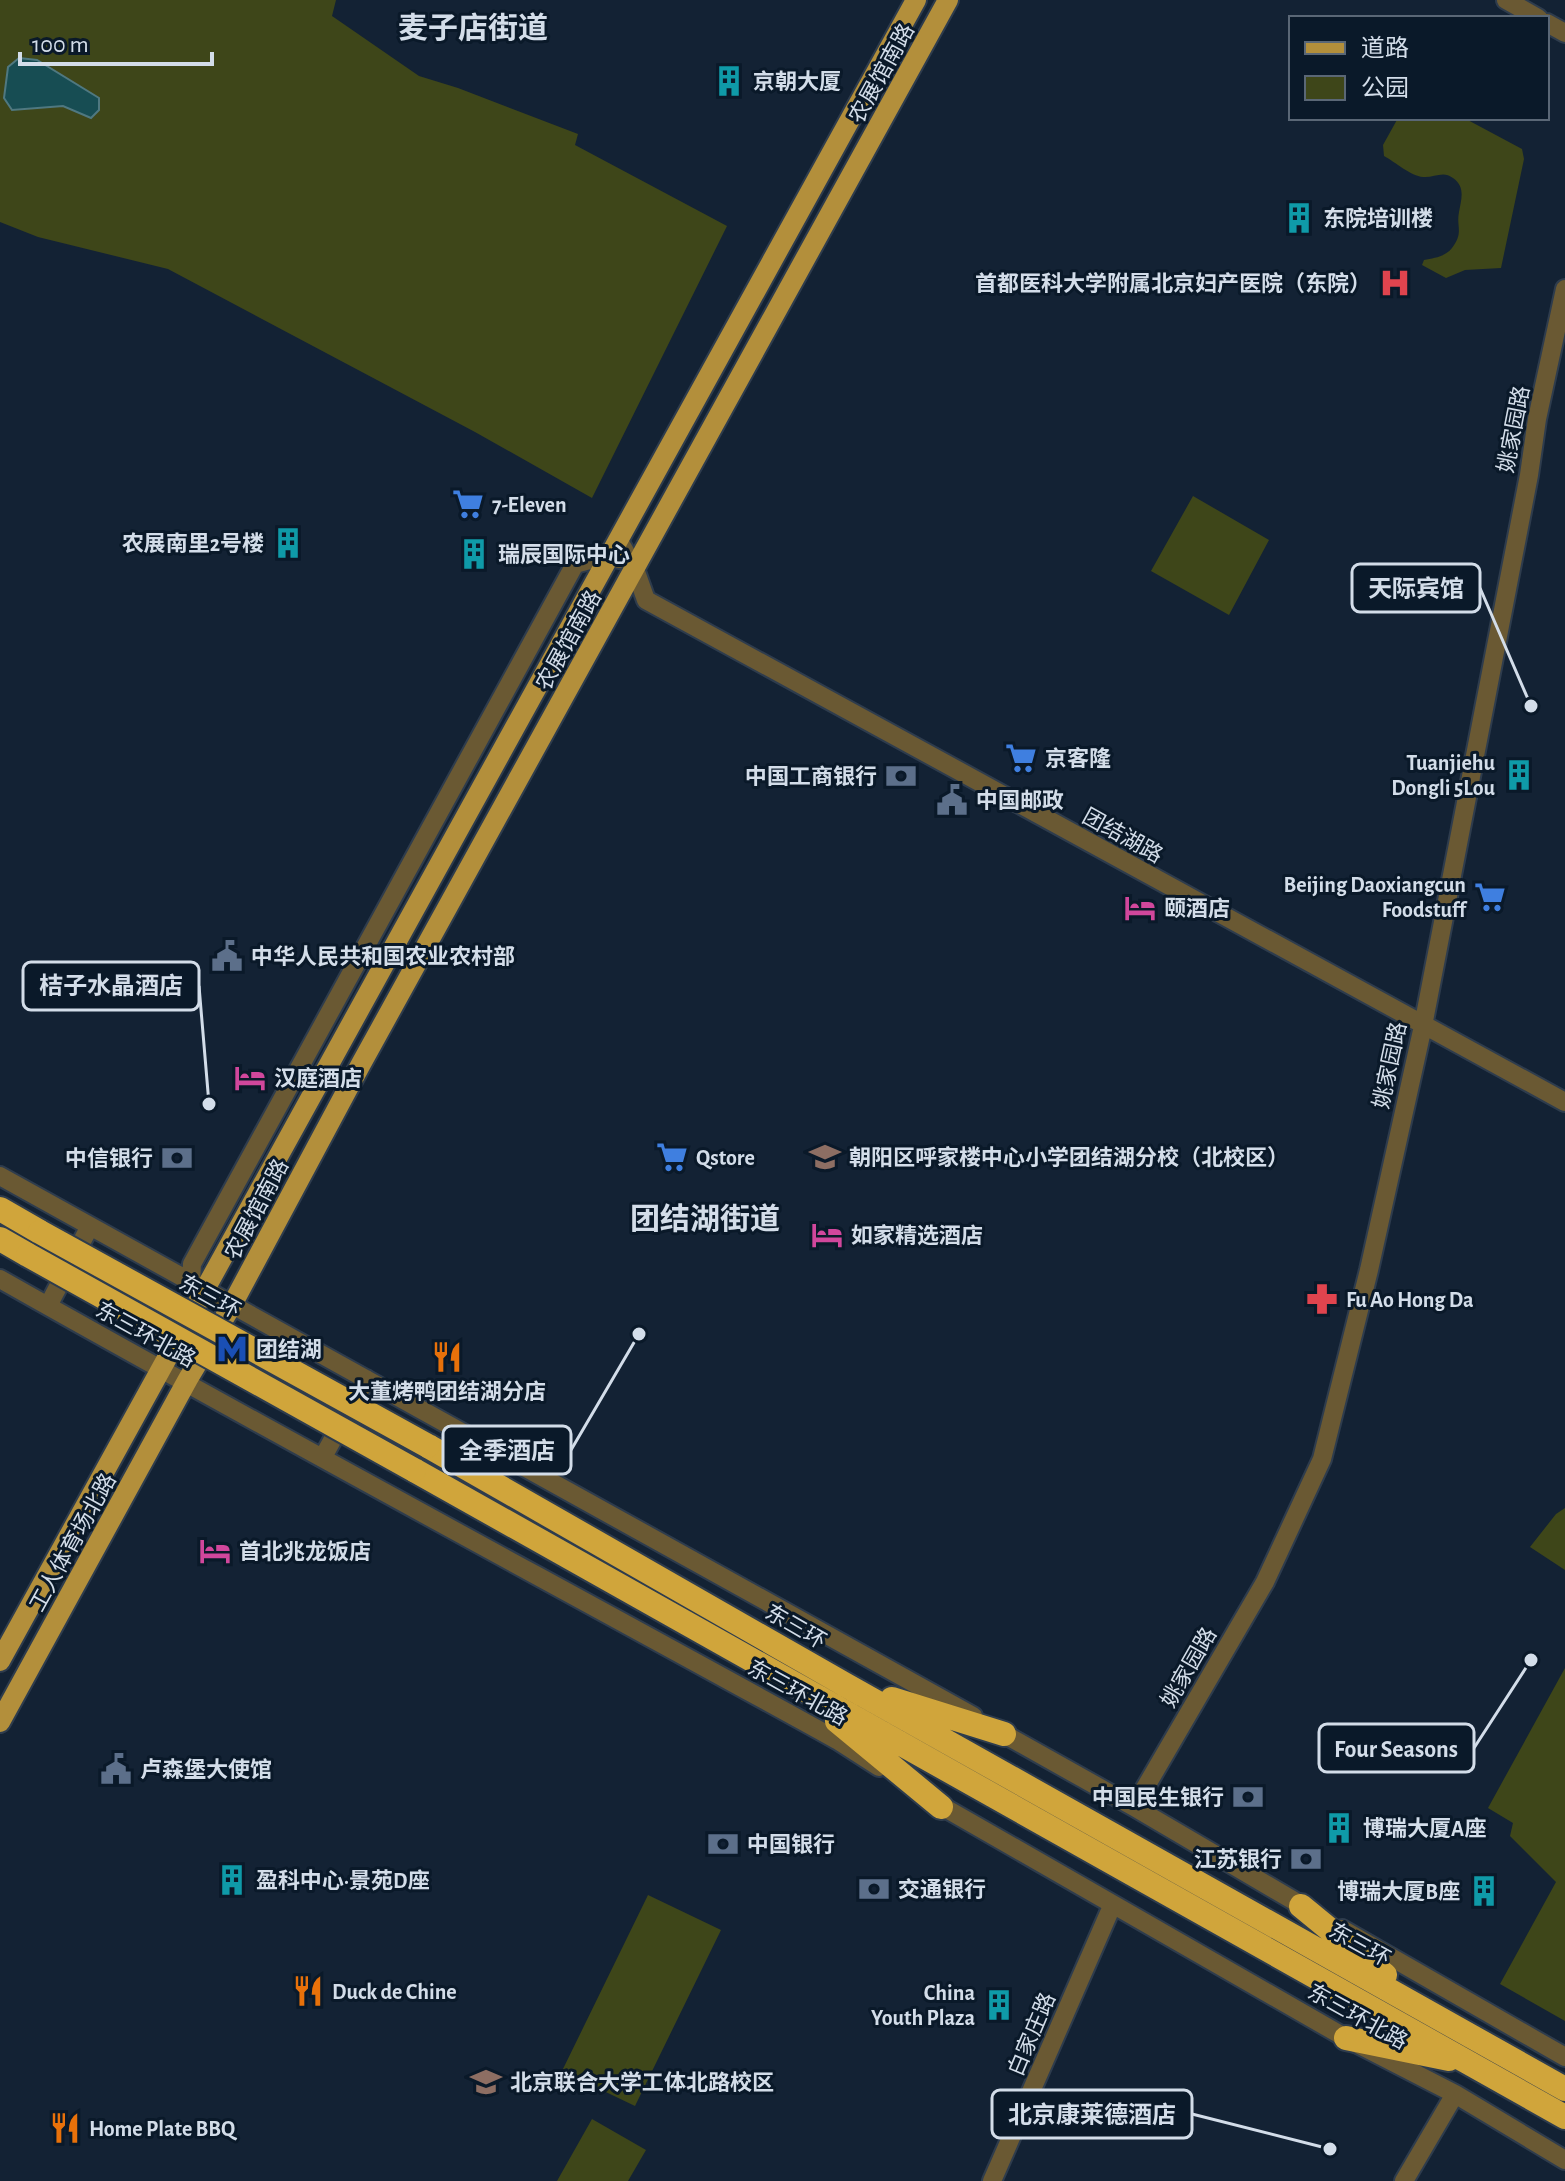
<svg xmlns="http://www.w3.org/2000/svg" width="1565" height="2181" font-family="'Alegreya Sans','Noto Sans SC',sans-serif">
<rect width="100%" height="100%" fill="#132234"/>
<path fill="#3e4619" d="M0 0H336L332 16 419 76 458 88 578 134 575 145 727 226 592 498 475 432 168 269 38 237 0 222Z
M1398 118H1464L1522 149 1524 159 1501 268 1465 270 1446 278 1422 265 1424 260C1434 258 1445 257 1452 248 1464 232 1456 227 1459 212 1461 200 1466 187 1453 178 1443 170 1434 178 1423 177 1411 176 1395 162 1384 156L1383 145Z
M1193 496 1269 540 1229 615 1151 571Z
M1565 1508V1570L1530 1547 1556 1514Z
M1565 1668V2021L1500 1984 1556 1882 1510 1836 1513 1823 1488 1808Z
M648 1895 721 1930 635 2106 562 2071Z
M592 2119 646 2150 628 2181H557Z"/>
<path fill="#174d53" stroke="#4f7880" stroke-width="2" d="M19 58 37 60 99 98V110L91 118 63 106 12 110 4 98 8 67Z"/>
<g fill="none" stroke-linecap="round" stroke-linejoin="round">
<defs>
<path id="minor" d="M1506 0 1538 18
M1547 23 1565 33
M619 541 635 569 646 600 1565 1102
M0 1176 973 1716
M0 1279C277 1436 558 1586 837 1740L879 1767
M191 1282 192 1264 575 564 611 554 619 559
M48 1306 90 1226
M323 1457 366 1379
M995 1729 1134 1807 1313 1912
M931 1800 1346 2038 1455 2094 1565 2160
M1134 1807 1265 1582 1322 1459 1369 1270 1423 1026 1529 475 1537 419 1565 289
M1342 1929 1565 2057
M992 2181 1112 1906
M1404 2181 1455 2094"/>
<path id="major" d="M0 1661 916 0
M0 1722 188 1379 232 1305 361 1064 948 0"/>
<path id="highway" d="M0 1209 40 1232
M0 1239 28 1255
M428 1446 844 1684 1565 2089
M414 1470 1565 2117
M892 1699 1004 1734
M837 1721 941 1807
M1301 1906 1385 1975
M1346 2038 1449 2059"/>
</defs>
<use href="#minor" stroke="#2e3c4d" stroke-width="22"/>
<use href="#major" stroke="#2e3c4d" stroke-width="24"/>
<use href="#highway" stroke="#2e3c4d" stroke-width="28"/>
<use href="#minor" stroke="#6a5933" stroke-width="18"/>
<use href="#major" stroke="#b38f3b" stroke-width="20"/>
<use href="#highway" stroke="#d0a53b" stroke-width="24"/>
<defs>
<path id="highway-bridge" d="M40 1232 428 1446
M28 1255 414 1470"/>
</defs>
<use href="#highway-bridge" stroke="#2e3c4d" stroke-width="28" stroke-linecap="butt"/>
<use href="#highway-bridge" stroke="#d0a53b" stroke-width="24"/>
</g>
<defs>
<symbol id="building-bare" viewBox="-9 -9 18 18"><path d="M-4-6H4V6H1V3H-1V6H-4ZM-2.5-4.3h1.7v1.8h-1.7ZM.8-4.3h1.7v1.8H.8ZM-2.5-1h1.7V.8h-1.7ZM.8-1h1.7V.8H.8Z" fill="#0f9aa8" stroke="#0a1929" stroke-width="2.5" paint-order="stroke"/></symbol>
<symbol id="hospital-bare" viewBox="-9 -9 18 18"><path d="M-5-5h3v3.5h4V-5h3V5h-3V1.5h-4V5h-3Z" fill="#e0444e" stroke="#0a1929" stroke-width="2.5" paint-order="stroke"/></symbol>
<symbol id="supermarket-bare" viewBox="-9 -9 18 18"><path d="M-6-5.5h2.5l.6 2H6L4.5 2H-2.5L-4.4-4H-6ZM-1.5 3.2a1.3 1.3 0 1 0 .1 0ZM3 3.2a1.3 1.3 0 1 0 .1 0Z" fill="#3f7fe0" stroke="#0a1929" stroke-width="2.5" paint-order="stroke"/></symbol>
<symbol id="bank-bare" viewBox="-9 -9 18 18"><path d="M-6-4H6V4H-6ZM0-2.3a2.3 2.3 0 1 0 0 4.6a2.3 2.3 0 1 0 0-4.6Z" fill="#5c6f8a" stroke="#0a1929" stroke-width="2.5" paint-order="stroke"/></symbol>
<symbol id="civic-bare" viewBox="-9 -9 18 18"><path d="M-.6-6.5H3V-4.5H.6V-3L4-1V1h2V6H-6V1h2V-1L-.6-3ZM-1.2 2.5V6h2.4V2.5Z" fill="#5c6f8a" stroke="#0a1929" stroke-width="2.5" paint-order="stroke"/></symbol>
<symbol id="hotel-bare" viewBox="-9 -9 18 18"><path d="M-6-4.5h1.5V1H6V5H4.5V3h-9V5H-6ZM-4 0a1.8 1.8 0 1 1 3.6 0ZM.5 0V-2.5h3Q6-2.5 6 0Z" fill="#d1479c" stroke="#0a1929" stroke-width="2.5" paint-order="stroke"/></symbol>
<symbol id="school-bare" viewBox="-9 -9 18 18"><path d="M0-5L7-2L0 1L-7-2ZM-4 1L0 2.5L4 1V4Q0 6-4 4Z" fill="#8d6e63" stroke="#0a1929" stroke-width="2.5" paint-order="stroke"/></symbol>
<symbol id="pharmacy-bare" viewBox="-9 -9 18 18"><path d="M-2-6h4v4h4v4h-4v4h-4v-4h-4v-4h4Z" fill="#e0444e" stroke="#0a1929" stroke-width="2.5" paint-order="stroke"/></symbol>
<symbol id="metro-bare" viewBox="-9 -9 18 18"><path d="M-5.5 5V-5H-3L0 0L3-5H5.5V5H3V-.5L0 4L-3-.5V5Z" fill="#1a4fb4" stroke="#0a1929" stroke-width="2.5" paint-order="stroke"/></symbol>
<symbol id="restaurant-bare" viewBox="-9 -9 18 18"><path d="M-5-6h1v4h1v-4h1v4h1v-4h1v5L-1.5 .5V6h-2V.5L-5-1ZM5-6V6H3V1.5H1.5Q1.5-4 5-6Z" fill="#e8710a" stroke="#0a1929" stroke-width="2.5" paint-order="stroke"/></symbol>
<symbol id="university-bare" viewBox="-9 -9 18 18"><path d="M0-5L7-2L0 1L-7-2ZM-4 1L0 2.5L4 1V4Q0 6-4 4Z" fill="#8d6e63" stroke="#0a1929" stroke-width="2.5" paint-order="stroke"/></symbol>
</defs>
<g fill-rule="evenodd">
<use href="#building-bare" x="707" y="59" width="44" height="44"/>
<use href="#building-bare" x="1277" y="196" width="44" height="44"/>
<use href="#hospital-bare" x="1373" y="261" width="44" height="44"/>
<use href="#supermarket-bare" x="446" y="482" width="44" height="44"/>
<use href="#building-bare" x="266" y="521" width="44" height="44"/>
<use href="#building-bare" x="452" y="532" width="44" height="44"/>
<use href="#supermarket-bare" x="999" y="736" width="44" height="44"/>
<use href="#building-bare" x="1497" y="753" width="44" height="44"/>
<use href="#bank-bare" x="879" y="754" width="44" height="44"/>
<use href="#civic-bare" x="930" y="778" width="44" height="44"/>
<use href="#supermarket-bare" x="1468" y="875" width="44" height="44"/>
<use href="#hotel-bare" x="1118" y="886" width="44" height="44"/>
<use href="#civic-bare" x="205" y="934" width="44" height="44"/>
<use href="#hotel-bare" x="228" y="1056" width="44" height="44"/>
<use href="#supermarket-bare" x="650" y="1135" width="44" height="44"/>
<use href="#school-bare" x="803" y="1135" width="44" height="44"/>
<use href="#bank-bare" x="155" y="1136" width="44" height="44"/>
<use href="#hotel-bare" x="805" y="1213" width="44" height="44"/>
<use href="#pharmacy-bare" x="1300" y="1277" width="44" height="44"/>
<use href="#metro-bare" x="210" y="1327" width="44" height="44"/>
<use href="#restaurant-bare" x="425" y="1335" width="44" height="44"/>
<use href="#hotel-bare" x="193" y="1529" width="44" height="44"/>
<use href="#civic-bare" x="94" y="1747" width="44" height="44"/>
<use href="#bank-bare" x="1226" y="1775" width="44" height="44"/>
<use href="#building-bare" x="1317" y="1806" width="44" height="44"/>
<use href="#bank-bare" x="701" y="1822" width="44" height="44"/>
<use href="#bank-bare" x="1284" y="1837" width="44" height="44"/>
<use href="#building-bare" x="210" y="1858" width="44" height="44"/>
<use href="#bank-bare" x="852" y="1867" width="44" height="44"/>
<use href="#building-bare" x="1462" y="1869" width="44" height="44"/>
<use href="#restaurant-bare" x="286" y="1969" width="44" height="44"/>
<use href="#building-bare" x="977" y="1983" width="44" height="44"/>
<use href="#university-bare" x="464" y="2060" width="44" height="44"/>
<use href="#restaurant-bare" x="43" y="2106" width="44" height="44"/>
</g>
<g text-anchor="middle" stroke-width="6" stroke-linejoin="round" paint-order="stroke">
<g font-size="22" fill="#d3dde9" stroke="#0a1929">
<text transform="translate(881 73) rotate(-61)" y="8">农展馆南路</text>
<text transform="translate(1513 429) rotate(-79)" y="8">姚家园路</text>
<text transform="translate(568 640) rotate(-61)" y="8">农展馆南路</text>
<text transform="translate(1123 835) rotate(29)" y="8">团结湖路</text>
<text transform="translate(1389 1065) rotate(-78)" y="8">姚家园路</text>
<text transform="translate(256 1209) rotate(-62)" y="8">农展馆南路</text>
<text transform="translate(210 1296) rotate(29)" y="8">东三环</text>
<text transform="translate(146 1334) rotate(29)" y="8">东三环北路</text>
<text transform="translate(72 1542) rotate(-61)" y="8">工人体育场北路</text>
<text transform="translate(796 1626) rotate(30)" y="8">东三环</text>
<text transform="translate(1188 1667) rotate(-60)" y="8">姚家园路</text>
<text transform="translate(798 1692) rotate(29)" y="8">东三环北路</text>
<text transform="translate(1360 1944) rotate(29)" y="8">东三环</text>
<text transform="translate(1358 2016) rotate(29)" y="8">东三环北路</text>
<text transform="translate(1031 2034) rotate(-67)" y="8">白家庄路</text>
</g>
<g font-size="22" font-weight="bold" fill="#d3dde9" stroke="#0a1929" text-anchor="start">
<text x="753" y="89">京朝大厦</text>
<text x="1323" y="226">东院培训楼</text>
<text x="1371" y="291" text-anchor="end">首都医科大学附属北京妇产医院（东院）</text>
<text x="492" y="512">7-Eleven</text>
<text x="264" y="551" text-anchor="end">农展南里2号楼</text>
<text x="498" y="562">瑞辰国际中心</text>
<text x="1045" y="766">京客隆</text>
<text x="1495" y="770" text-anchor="end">Tuanjiehu<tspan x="1495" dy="25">Dongli 5Lou</tspan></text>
<text x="877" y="784" text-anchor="end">中国工商银行</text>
<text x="976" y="808">中国邮政</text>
<text x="1466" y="892" text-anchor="end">Beijing Daoxiangcun<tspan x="1466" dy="25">Foodstuff</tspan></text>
<text x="1164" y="916">颐酒店</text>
<text x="251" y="964">中华人民共和国农业农村部</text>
<text x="274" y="1086">汉庭酒店</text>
<text x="696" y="1165">Qstore</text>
<text x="849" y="1165">朝阳区呼家楼中心小学团结湖分校（北校区）</text>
<text x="153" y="1166" text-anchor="end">中信银行</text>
<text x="851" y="1243">如家精选酒店</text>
<text x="1346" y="1307">Fu Ao Hong Da</text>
<text x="256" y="1357">团结湖</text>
<text x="447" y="1399" text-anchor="middle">大董烤鸭团结湖分店</text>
<text x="239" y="1559">首北兆龙饭店</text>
<text x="140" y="1777">卢森堡大使馆</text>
<text x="1224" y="1805" text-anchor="end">中国民生银行</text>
<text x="1363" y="1836">博瑞大厦A座</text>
<text x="747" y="1852">中国银行</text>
<text x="1282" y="1867" text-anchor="end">江苏银行</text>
<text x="256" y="1888">盈科中心·景苑D座</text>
<text x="898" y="1897">交通银行</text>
<text x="1460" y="1899" text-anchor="end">博瑞大厦B座</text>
<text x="332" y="1999">Duck de Chine</text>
<text x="975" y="2000" text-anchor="end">China<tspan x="975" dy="25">Youth Plaza</tspan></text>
<text x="510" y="2090">北京联合大学工体北路校区</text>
<text x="89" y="2136">Home Plate BBQ</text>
</g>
<g font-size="30" font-weight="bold" fill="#d3dde9" stroke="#0a1929">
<text x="473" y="38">麦子店街道</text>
<text x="705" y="1229">团结湖街道</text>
</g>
</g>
<path fill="none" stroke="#d3dde9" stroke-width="3" d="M1531 706L1480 588M209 1104L199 986M639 1334L571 1450M1531 1660L1474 1748M1330 2149L1192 2114"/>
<g fill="#d3dde9" stroke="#0a1929" stroke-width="3">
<circle cx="1531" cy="706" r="8"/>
<circle cx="209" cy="1104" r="8"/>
<circle cx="639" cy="1334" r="8"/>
<circle cx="1531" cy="1660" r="8"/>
<circle cx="1330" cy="2149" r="8"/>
</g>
<g fill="#0a1929" stroke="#d3dde9" stroke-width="3">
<rect x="1352" y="564" width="128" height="48" rx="8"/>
<rect x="23" y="962" width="176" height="48" rx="8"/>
<rect x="443" y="1426" width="128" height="48" rx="8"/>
<rect x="1319" y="1724" width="155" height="48" rx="8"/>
<rect x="992" y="2090" width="200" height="48" rx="8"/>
</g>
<g font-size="24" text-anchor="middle" font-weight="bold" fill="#d3dde9">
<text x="1416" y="597">天际宾馆</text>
<text x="111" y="994">桔子水晶酒店</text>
<text x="507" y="1459">全季酒店</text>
<text x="1396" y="1757">Four Seasons</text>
<text x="1092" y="2123">北京康莱德酒店</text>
</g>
<rect x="1289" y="16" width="260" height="104" fill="#0a1929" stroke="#5a6776" stroke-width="2"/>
<rect x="1305" y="42" width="40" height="12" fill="#b38f3b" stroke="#5a6776" stroke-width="2"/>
<text x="1361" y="56" font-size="24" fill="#d3dde9">道路</text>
<rect x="1305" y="76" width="40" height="24" fill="#3e4619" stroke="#5a6776" stroke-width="2"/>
<text x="1361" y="96" font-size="24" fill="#d3dde9">公园</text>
<path d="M20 52v12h192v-12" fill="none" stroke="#d3dde9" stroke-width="4"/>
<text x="32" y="52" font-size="24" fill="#d3dde9" stroke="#0a1929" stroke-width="6" paint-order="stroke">100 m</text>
</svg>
